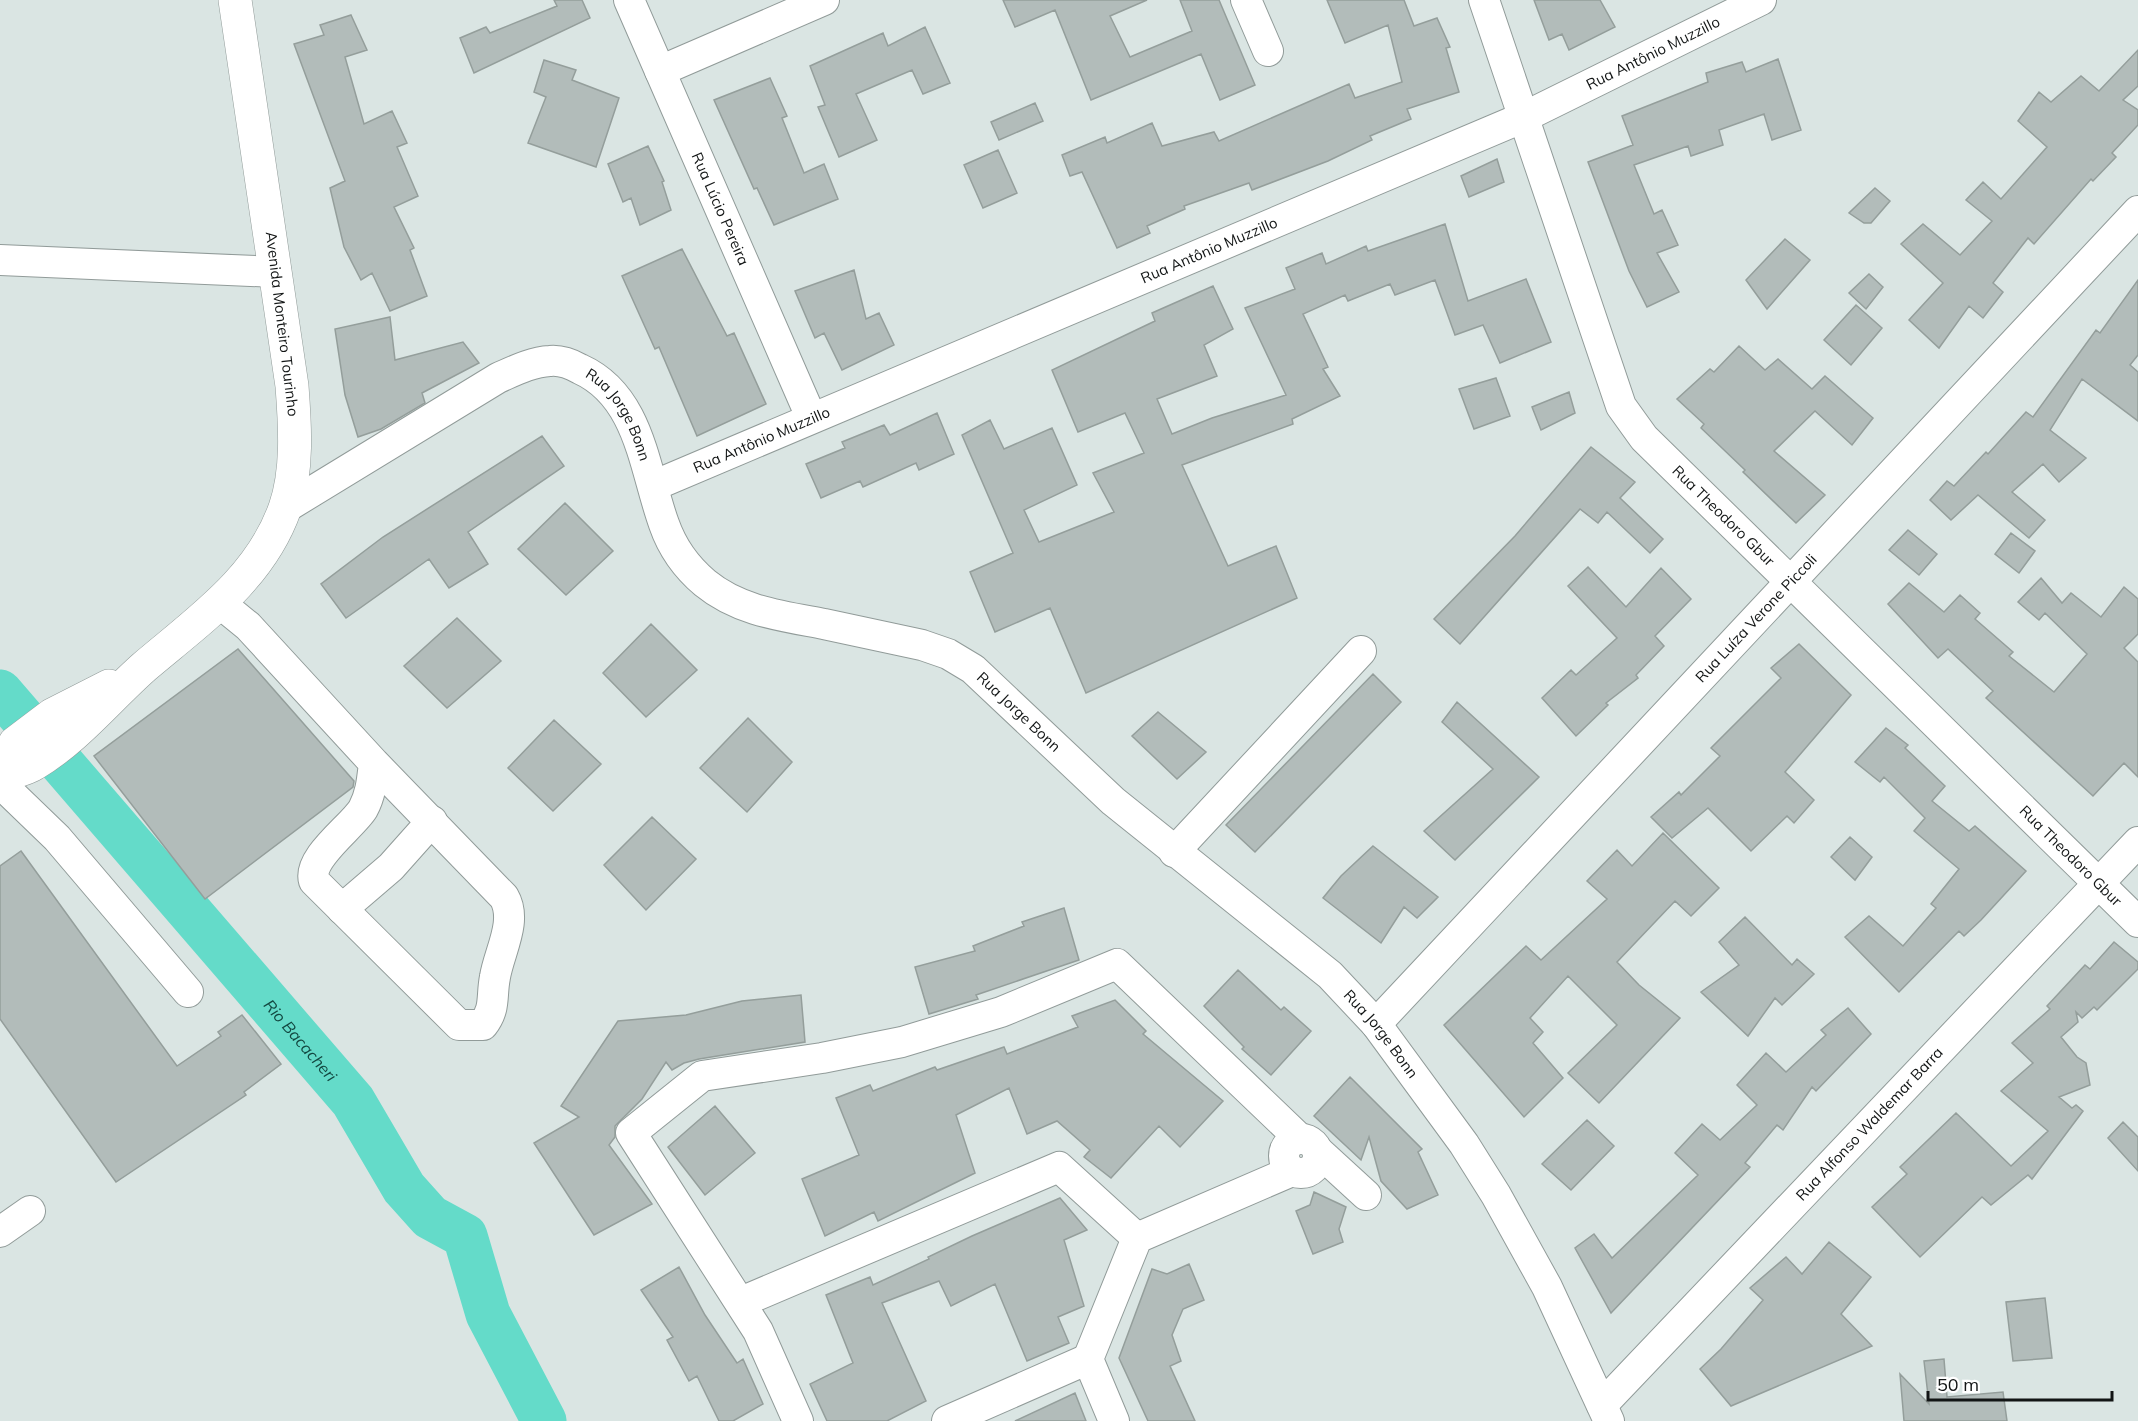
<svg xmlns="http://www.w3.org/2000/svg" width="2138" height="1421" font-family="Mulish,sans-serif">
<rect width="100%" height="100%" fill="#dae5e3"/>
<g fill="none" stroke-linecap="round" stroke-linejoin="round">
<path stroke="#64dbc9" stroke-width="45" id="s1" d="M0 692 353 1101 404 1188 430 1217 465 1236 488 1314 544 1421"/>
</g>
<path fill="#b2bcba" stroke="#949e9b" stroke-width="1.5" d="M554 0H582L590 18 474 73 460 38 486 27 490 33 557 6Z
M1003 0H1147L1110 16 1130 57 1192 31 1180 0H1219L1255 85 1220 100 1201 54 1091 100 1055 10 1015 27Z
M1327 0H1404L1414 26 1437 18 1450 47 1446 48 1459 92 1407 109 1411 119 1370 136 1372 140 1328 161 1252 190 1249 183 1184 206 1185 209 1147 226 1150 233 1117 248 1082 172 1070 176 1062 155 1105 137 1107 143 1152 123 1162 146 1214 132 1219 141 1349 84 1355 98 1402 82 1388 25 1345 43Z
M1534 0H1600L1615 27 1569 50 1562 34 1549 40Z
M351 15 367 50 345 57 364 124 392 111 407 143 397 147 418 196 394 207 414 248 410 250 427 296 390 311 372 273 361 280 344 247 330 188 345 181 294 44 324 35 320 25Z
M925 27 950 83 923 94 912 70 856 94 877 140 839 157 818 107 825 105 810 66 883 33 888 46Z
M2138 50V86L2123 100 2138 110V125L2112 153 2116 157 2093 181 2091 179 2034 244 2028 238 1993 283 2003 292 1983 318 1969 306 1939 348 1909 320 1943 283 1901 244 1923 224 1960 255 1992 221 1966 200 1983 182 2001 199 2047 147 2018 121 2039 92 2051 102 2081 76 2099 91Z
M1778 59 1801 130 1772 140 1764 114 1719 130 1723 145 1691 156 1688 146 1634 165 1654 214 1662 210 1678 245 1657 253 1679 292 1647 307 1629 271 1588 162 1633 145 1622 116 1708 82 1706 73 1742 62 1746 72Z
M544 60 576 70 572 80 619 98 596 167 528 143 546 97 534 92Z
M770 78 787 116 782 118 804 173 824 164 838 199 774 225 757 188 754 189 714 100Z
M1035 103 1043 121 999 140 991 122Z
M648 146 664 181 662 182 671 210 640 225 631 198 623 202 608 164Z
M998 150 1017 193 983 208 964 165Z
M1497 159 1504 182 1469 197 1461 176Z
M1875 188 1890 201 1871 223H1864L1849 213Z
M1445 224 1468 301 1526 279 1551 342 1500 363 1483 325 1455 335 1435 280 1395 295 1390 284 1348 301 1345 295 1303 314 1328 367 1323 369 1340 396 1292 419 1293 424 1182 465 1228 566 1276 546 1297 598 1086 693 1050 608 995 632 970 572 1013 553 962 435 990 420 1004 449 1052 428 1077 485 1024 510 1039 542 1114 512 1093 473 1144 453 1125 413 1078 432 1052 370 1155 321 1152 313 1213 286 1233 329 1204 345 1217 376 1157 399 1172 434 1212 418 1286 395 1245 308 1295 289 1286 268 1322 253 1326 264 1366 246 1368 251Z
M1785 239 1810 260 1767 309 1746 280Z
M682 249 727 336 734 333 766 404 697 436 659 347 655 349 622 276Z
M854 270 866 319 879 313 894 345 842 370 824 333 815 338 795 291Z
M1869 274 1883 287 1866 309 1849 293Z
M2138 280V355L2130 365 2138 372V421L2082 379 2050 430 2086 458 2059 482 2043 464 2012 492 2045 520 2029 538 1978 495 1951 520 1930 500 1947 481 1954 486 1986 452 1988 454 2026 412 2033 417 2096 330 2100 333Z
M1856 305 1882 328 1851 365 1824 340Z
M390 317 395 360 463 342 479 363 422 393 425 403 381 429 358 437 345 395 335 329Z
M1739 346 1765 370 1778 359 1812 389 1825 376 1873 418 1852 445 1815 411 1774 451 1825 495 1796 523 1743 472 1745 470 1701 428 1704 424 1677 399 1710 369 1714 372Z
M1496 378 1510 416 1474 429 1459 389Z
M1569 392 1575 413 1541 430 1532 407Z
M937 413 954 454 919 470 916 463 863 487 860 481 821 498 806 464 845 448 842 442 884 425 890 435Z
M542 436 564 466 468 532 488 564 449 588 429 559 346 618 321 584 383 537Z
M1591 447 1635 482 1620 498 1663 539 1650 553 1607 512 1598 523 1580 509 1460 644 1434 619 1515 536Z
M565 503 613 551 566 595 518 549Z
M1908 530 1937 554 1919 575 1889 550Z
M2011 533 2035 551 2019 573 1995 554Z
M1588 567 1626 607 1661 568 1691 599 1655 636 1664 646 1636 675 1638 678 1606 703 1608 705 1576 736 1542 698 1571 670 1576 675 1617 638 1568 586Z
M2041 578 2062 603 2071 593 2101 617 2124 587 2138 599V634L2124 648 2138 662V777L2124 763 2093 796 1986 698 1993 691 1948 649 1938 658 1888 604 1909 583 1944 612 1960 595 1980 613 1975 619 2013 652 2009 656 2054 692 2087 654 2045 613 2039 620 2018 602Z
M457 618 501 661 447 708 404 666Z
M651 624 697 670 646 717 603 673Z
M1799 644 1851 695 1785 772 1814 800 1794 823 1787 816 1751 851 1708 808 1672 838 1651 817 1679 792 1681 795 1720 756 1711 748 1781 678 1771 668Z
M238 649 354 781 353 787 205 899 94 756Z
M1373 674 1401 702 1255 852 1226 825Z
M1457 702 1539 777 1455 860 1424 831 1493 769 1442 722Z
M1158 712 1206 752 1177 779 1132 736Z
M748 718 792 762 747 812 700 768Z
M554 720 601 764 553 811 508 768Z
M1886 728 1908 745 1905 748 1945 786 1932 801 1969 831 1975 826 2026 871 1981 920 1964 936 1959 931 1899 992 1845 937 1869 916 1903 946 1936 908 1931 904 1959 869 1914 831 1925 818 1884 777 1880 782 1855 762Z
M652 817 696 859 646 910 604 865Z
M1663 833 1719 888 1691 916 1675 901 1617 962 1639 985 1680 1018 1599 1103 1568 1073 1617 1025 1568 976 1530 1018 1543 1032 1533 1043 1563 1078 1524 1117 1444 1025 1526 946 1541 960 1607 899 1587 881 1617 850 1632 866Z
M1850 837 1872 857 1855 880 1831 857Z
M1373 846 1438 897 1417 918 1404 907 1381 943 1323 898 1341 876Z
M21 851 177 1066 221 1036 218 1032 242 1015 281 1064 244 1092 246 1095 116 1182 0 1019V866Z
M1064 908 1079 960 976 995 978 999 929 1014 915 967 975 951 973 946 1024 926 1022 922Z
M1745 917 1792 965 1797 959 1814 974 1782 1005 1775 998 1748 1036 1701 992 1739 965 1719 942Z
M2114 942 2138 962V969L2097 1010 2094 1007 2082 1018 2076 1012 2078 1022 2061 1037 2077 1057 2086 1063 2090 1085 2059 1097 2072 1108 2076 1105 2083 1111 2032 1179 2028 1175 1991 1205 1982 1197 1920 1257 1872 1207 1907 1174 1900 1167 1956 1113 2011 1166 2048 1131 2001 1091 2033 1063 2012 1043 2050 1009 2047 1006 2085 965 2090 969Z
M1238 970 1281 1010 1284 1007 1311 1031 1271 1075 1242 1049 1244 1047 1204 1006Z
M801 995 805 1042 699 1059 684 1063 672 1070 666 1062 642 1099 615 1126V1137L609 1145 652 1204 594 1235 534 1143 579 1117 561 1106 618 1021 686 1015 742 1001Z
M1115 1000 1146 1031 1143 1034 1223 1101 1180 1147 1159 1126 1111 1178 1084 1157 1090 1150 1057 1121 1027 1134 1009 1088 956 1115 975 1173 878 1221 874 1212 825 1236 802 1179 859 1155 836 1098 870 1085 873 1091 935 1067 937 1070 1004 1047 1007 1054 1078 1027 1072 1016Z
M1848 1008 1871 1034 1816 1091 1812 1087 1783 1130 1777 1125 1745 1163 1750 1167 1611 1313 1575 1248 1594 1234 1612 1258 1698 1175 1675 1153 1702 1124 1720 1140 1757 1105 1737 1085 1766 1053 1786 1072 1826 1035 1821 1030Z
M1350 1077 1422 1149 1418 1152 1438 1195 1407 1209 1381 1181 1369 1137 1361 1160 1314 1116Z
M715 1106 755 1153 705 1195 668 1147Z
M1587 1120 1614 1146 1571 1190 1542 1164Z
M2123 1122 2138 1137V1171L2108 1138Z
M1314 1192 1346 1207 1339 1229 1343 1242 1313 1254 1296 1211 1310 1205Z
M1060 1198 1087 1230 1064 1240 1084 1306 1058 1317 1069 1343 1027 1361 995 1284 951 1306 939 1281 882 1303 926 1401 887 1421H827L810 1384 853 1363 826 1295 870 1277 873 1285 929 1259 928 1257 972 1236Z
M1829 1242 1871 1277 1841 1314 1872 1346 1731 1406 1700 1369 1721 1349 1763 1300 1750 1288 1786 1257 1802 1274Z
M1189 1264 1204 1300 1183 1309 1172 1335 1181 1361 1170 1366 1195 1421H1148L1119 1358 1152 1269 1167 1274Z
M679 1267 705 1315 737 1363 743 1359 763 1404 733 1421H719L697 1376 689 1381 667 1340 673 1337 641 1290Z
M2045 1298 2052 1358 2013 1361 2006 1302Z
M1944 1359 1947 1397 2003 1392 2007 1421H1904L1900 1374 1929 1404 1924 1361Z
M1075 1393 1086 1421H1015Z"/>
<g fill="none" stroke-linecap="round" stroke-linejoin="round">
<defs>
<g id="minor">
<path id="s2" d="M629 0 811 417"/>
<path d="M1246 0 1268 51"/>
<path id="s3" d="M1484 0 1621 406 1644 438 2138 922"/>
<path d="M660 71 824 0"/>
<path d="M0 260 276 272"/>
<path id="s4" d="M653 486 1524 117 1761 0"/>
<path id="s5" d="M285 508 498 378C514 371 531 362 550 361 560 360 571 364 580 369 640 396 644 469 664 524 672 547 686 567 705 583 739 611 782 616 824 624 857 631 890 638 922 645L948 654 973 669 1113 801 1330 975 1376 1024 1464 1144 1496 1195 1547 1287 1609 1421"/>
<path d="M221 604 248 626 374 763 504 897C518 921 499 952 495 977 491 997 496 1008 483 1025H459L314 881C307 858 352 827 363 809 371 794 372 780 374 763"/>
<path d="M0 783 57 838 188 992"/>
<path d="M1174 852 1361 651"/>
<path d="M342 909 391 867 432 821"/>
<path id="s6" d="M1376 1024 2138 211"/>
<circle cx="1301" cy="1156" r="17"/>
<path d="M1318 1151 1366 1195"/>
<path d="M0 1232 30 1211"/>
<path d="M741 1302 1059 1167 1137 1238"/>
<path id="s7" d="M1602 1405 2138 842"/>
<path d="M798 1421 758 1331 631 1133 702 1076 822 1058 902 1042 1001 1012 1117 964 1300 1139"/>
<path d="M947 1421 1088 1359"/>
<path d="M1114 1421 1088 1359 1137 1238 1292 1171"/>
</g>
<path id="major" d="M0 768 15 743 52 715 109 686
M0 776C11 772 25 770 34 764 76 739 108 699 144 667 198 621 260 579 285 508 298 471 295 425 292 386L235 0"/>
</defs>
<use href="#minor" stroke="#919b99" stroke-width="32"/>
<use href="#major" stroke="#919b99" stroke-width="34"/>
<use href="#minor" stroke="#fff" stroke-width="30"/>
<use href="#major" stroke="#fff" stroke-width="33"/>
</g>
<g text-anchor="middle" stroke-width="6" stroke-linejoin="round" paint-order="stroke">
<g font-size="15" fill="#121515" stroke="#fff">
<text dy="5" stroke="none"><textPath href="#s4" startOffset="1090">Rua Antônio Muzzillo</textPath></text>
<text dy="5" stroke="none"><textPath href="#s2" startOffset="228">Rua Lúcio Pereira</textPath></text>
<text dy="5" stroke="none"><textPath href="#s4" startOffset="604">Rua Antônio Muzzillo</textPath></text>
<text transform="translate(282 324) rotate(83)" y="5">Avenida Monteiro Tourinho</text>
<text dy="5" stroke="none"><textPath href="#s5" startOffset="398">Rua Jorge Bonn</textPath></text>
<text dy="5" stroke="none"><textPath href="#s4" startOffset="118">Rua Antônio Muzzillo</textPath></text>
<text dy="5" stroke="none"><textPath href="#s3" startOffset="579">Rua Theodoro Gbur</textPath></text>
<text dy="5" stroke="none"><textPath href="#s6" startOffset="556">Rua Luíza Verone Piccoli</textPath></text>
<text dy="5" stroke="none"><textPath href="#s5" startOffset="938">Rua Jorge Bonn</textPath></text>
<text dy="5" stroke="none"><textPath href="#s3" startOffset="1065">Rua Theodoro Gbur</textPath></text>
<text dy="5" stroke="none"><textPath href="#s5" startOffset="1424">Rua Jorge Bonn</textPath></text>
<text dy="5" stroke="none"><textPath href="#s7" startOffset="388">Rua Alfonso Waldemar Barra</textPath></text>
</g>
<g font-size="16" font-style="italic" fill="#134841" stroke="#fff">
<text dy="6" stroke="none"><textPath href="#s1" startOffset="460">Rio Bacacheri</textPath></text>
</g>
</g>
<path d="M1928 1391v9h184v-9" fill="none" stroke="#121515" stroke-width="3"/>
<text x="1937" y="1391" font-size="18" fill="#121515" stroke="#ffffff" stroke-width="4.5" paint-order="stroke">50 m</text>
</svg>
